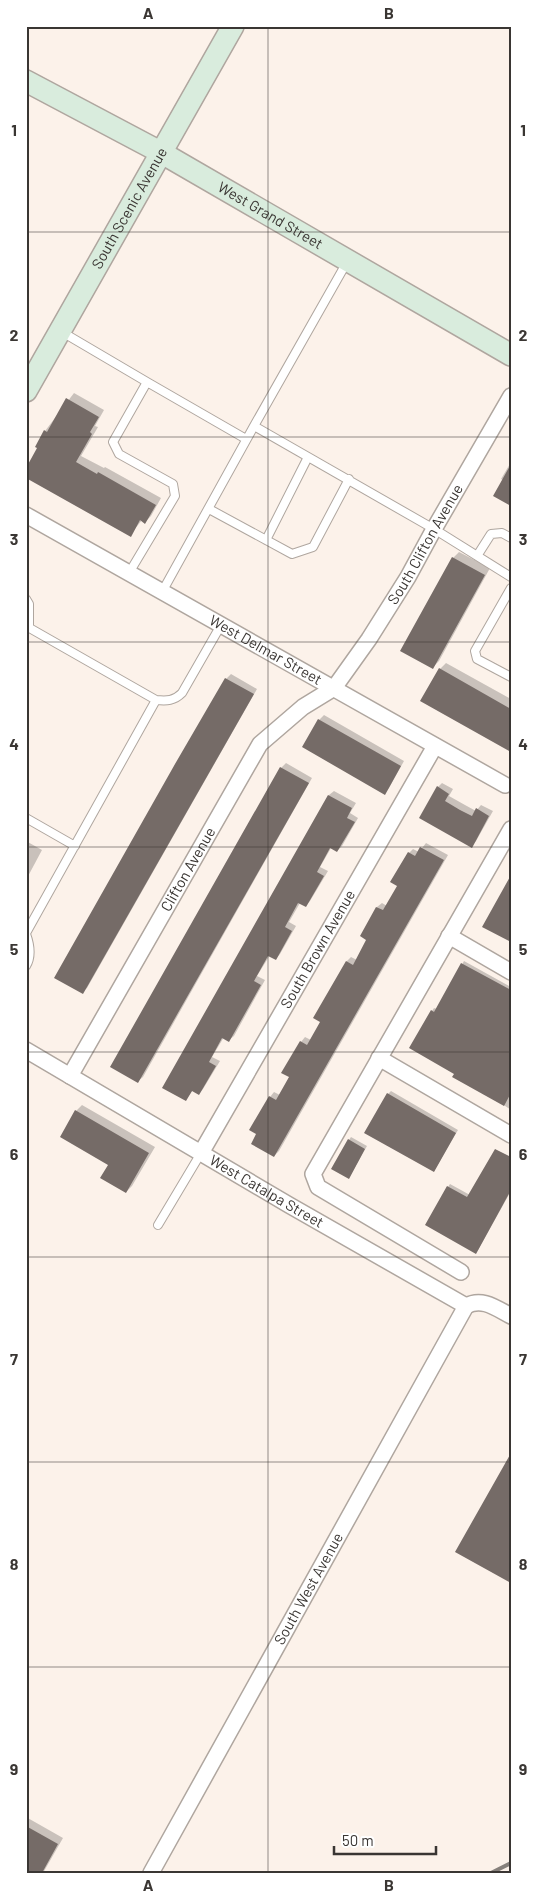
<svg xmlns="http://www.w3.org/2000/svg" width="537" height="1899" font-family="Barlow,sans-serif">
<rect width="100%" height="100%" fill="#fcf2ea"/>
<path fill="#0003" d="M74 393 104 410 95 426 98 427 81 456 104 468 105 467 161 498 151 516 145 522 142 520 130 535 45 431Z
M511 462V504L503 480 501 479Z
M459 552 490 568 439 661 433 667 453 558Z
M446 663 511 699V751L440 669Z
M231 674 257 689 87 988 82 992 226 679Z
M324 715 404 761 389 788 385 793 319 720Z
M286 763 312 778 143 1077 138 1081 281 768Z
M442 783 453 789 449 796 465 805 476 811 481 805 493 811 476 841 472 846 421 817 438 787Z
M334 791 356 803 350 813 358 818 342 846 337 851 331 848 320 867 328 871 310 901 306 906 300 903 289 922 296 926 280 954 276 959 270 955 257 976 265 980 234 1036 229 1040 224 1037 212 1057 220 1061 203 1089 199 1094 193 1090 185 1100 164 1088 329 795Z
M26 841 42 850 26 880Z
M426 843 448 855 279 1151 274 1156 270 1097 274 1092 280 1095 290 1076 301 1042 305 1037 311 1040 321 1022 347 961 351 957 357 960 368 939 362 936 377 907 382 903 387 906 399 886 409 853 413 849 419 852Z
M464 961 511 987V1110L456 1073 432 1011 434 1008 437 1009Z
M391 1091 458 1130 434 1171 388 1094Z
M82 1105 155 1147 132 1186 126 1192 76 1111Z
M351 1137 367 1146 351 1174 349 1140Z
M511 1159V1191L478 1250 448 1187 450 1184 470 1195Z
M26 1817 63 1838 43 1873H26Z"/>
<path fill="#756b67" d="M66 398 99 417 90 432 92 434 76 462 97 474 98 472 156 505 145 524 140 520 131 537 26 478V468L37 448 35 447 44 430 47 432Z
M511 464V506L493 496Z
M452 557 485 575 433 669 400 651Z
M439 668 511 709V752L420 701Z
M225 678 254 694 83 994 54 978 175 764Z
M318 719 401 766 385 795 302 747Z
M280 767 309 783 138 1083 110 1067Z
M437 786 449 794 445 801 460 810 472 816 476 808 489 816 472 848 419 818Z
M328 795 352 808 347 818 355 822 337 852 330 848 317 872 324 876 306 907 298 903 285 927 292 931 276 960 268 956 254 981 261 985 229 1042 222 1038 209 1062 216 1066 199 1095 192 1091 186 1101 162 1088Z
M420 847 444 860 274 1157 251 1144 256 1134 249 1130 269 1096 276 1100 289 1077 281 1073 300 1041 307 1045 320 1022 313 1018 346 961 353 965 366 940 360 936 376 907 383 910 397 886 390 882 408 852 415 856Z
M511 875V942L482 927Z
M461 963 511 990V1093L504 1106 452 1077 454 1074 409 1048 431 1010 434 1012Z
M387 1093 456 1133 434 1172 364 1133Z
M75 1110 149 1153 126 1193 100 1178 108 1165 60 1137Z
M348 1139 365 1149 349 1179 331 1169Z
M495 1149 511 1157V1190L476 1254 425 1225 447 1186 467 1197Z
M511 1453V1583L455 1552Z
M26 1826 58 1844 42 1873H26Z"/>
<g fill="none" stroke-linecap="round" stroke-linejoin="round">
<defs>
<path id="lane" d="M62 332 147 382 113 442 119 454 173 484 175 496 129 573
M147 382 246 439
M254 426 434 529 511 577
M209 509 292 554 313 547 349 479
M266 540 308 457
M477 556 491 534 502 533 511 538
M511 588 475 651 477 659 511 677
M162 592 254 426 347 262
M26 599 29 604V627
M26 626 156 700C167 701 174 701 182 693L221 625
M26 818 75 846
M26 933 156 700
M26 934C30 945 32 956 26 966
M158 1225 201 1153"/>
<g id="street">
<path id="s1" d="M26 515 505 785"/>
<path d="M449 936 511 972"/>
<path id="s2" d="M26 1050 289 1205 466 1306"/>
<path d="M379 1058 511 1135"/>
<path id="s3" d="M70 1076 260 744 303 707 334 688 369 639 408 577 434 529 511 396"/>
<path id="s4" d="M201 1153 435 746"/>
<path d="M461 1272 318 1187 313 1174 511 829"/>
<path d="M466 1306C482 1297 496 1308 511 1316"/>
<path id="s5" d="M151 1873 466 1306"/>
</g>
<g id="secondary">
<path id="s6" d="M26 81 162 153 511 355"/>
<path id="s7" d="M26 391 233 26"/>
</g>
</defs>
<use href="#lane" stroke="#afa69f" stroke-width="10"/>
<use href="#street" stroke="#afa69f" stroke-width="18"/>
<use href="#secondary" stroke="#afa69f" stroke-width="24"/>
<use href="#lane" stroke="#fff" stroke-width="8"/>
<use href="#street" stroke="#fff" stroke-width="15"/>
<use href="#secondary" stroke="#d9ecdd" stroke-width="21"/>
<path stroke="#86807b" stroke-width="4" d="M491 1873 511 1863"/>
</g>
<path fill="none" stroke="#3a3633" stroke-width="1" stroke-opacity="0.55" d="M268 26V1873M26 232H511M26 437H511M26 642H511M26 847H511M26 1052H511M26 1257H511M26 1462H511M26 1667H511"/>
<g text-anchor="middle" stroke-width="5" stroke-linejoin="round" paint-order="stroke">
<g font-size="15" fill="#3a3633" stroke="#fff">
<text dy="5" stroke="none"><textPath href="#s7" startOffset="210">South Scenic Avenue</textPath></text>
<text dy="5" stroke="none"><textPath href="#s6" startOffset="279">West Grand Street</textPath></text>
<text dy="5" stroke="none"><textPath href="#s3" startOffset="646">South Clifton Avenue</textPath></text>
<text dy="5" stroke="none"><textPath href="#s1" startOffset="275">West Delmar Street</textPath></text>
<text dy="5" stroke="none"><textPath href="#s3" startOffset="238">Clifton Avenue</textPath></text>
<text dy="5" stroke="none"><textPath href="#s4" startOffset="235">South Brown Avenue</textPath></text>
<text dy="5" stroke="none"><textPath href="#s2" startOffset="279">West Catalpa Street</textPath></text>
<text dy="5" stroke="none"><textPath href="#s5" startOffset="325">South West Avenue</textPath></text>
</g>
</g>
<rect width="537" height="1899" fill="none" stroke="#ffffff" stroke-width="55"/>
<path d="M334 1846v8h102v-8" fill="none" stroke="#3a3633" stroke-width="2.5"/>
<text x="342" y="1846" font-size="15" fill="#3a3633" stroke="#ffffff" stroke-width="4" paint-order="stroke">50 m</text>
<rect x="28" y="28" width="482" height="1844" fill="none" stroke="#3a3633" stroke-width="2"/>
<g font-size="16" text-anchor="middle" font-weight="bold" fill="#3a3633">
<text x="148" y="19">A</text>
<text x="389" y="19">B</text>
<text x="14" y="136">1</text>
<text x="523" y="136">1</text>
<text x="14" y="341">2</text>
<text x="523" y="341">2</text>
<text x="14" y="545">3</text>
<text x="523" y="545">3</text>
<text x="14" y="750">4</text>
<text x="523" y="750">4</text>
<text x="14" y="955">5</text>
<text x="523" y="955">5</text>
<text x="14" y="1160">6</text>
<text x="523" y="1160">6</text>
<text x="14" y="1365">7</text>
<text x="523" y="1365">7</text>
<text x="14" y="1570">8</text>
<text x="523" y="1570">8</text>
<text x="14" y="1775">9</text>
<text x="523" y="1775">9</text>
<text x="148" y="1891">A</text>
<text x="389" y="1891">B</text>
</g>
</svg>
